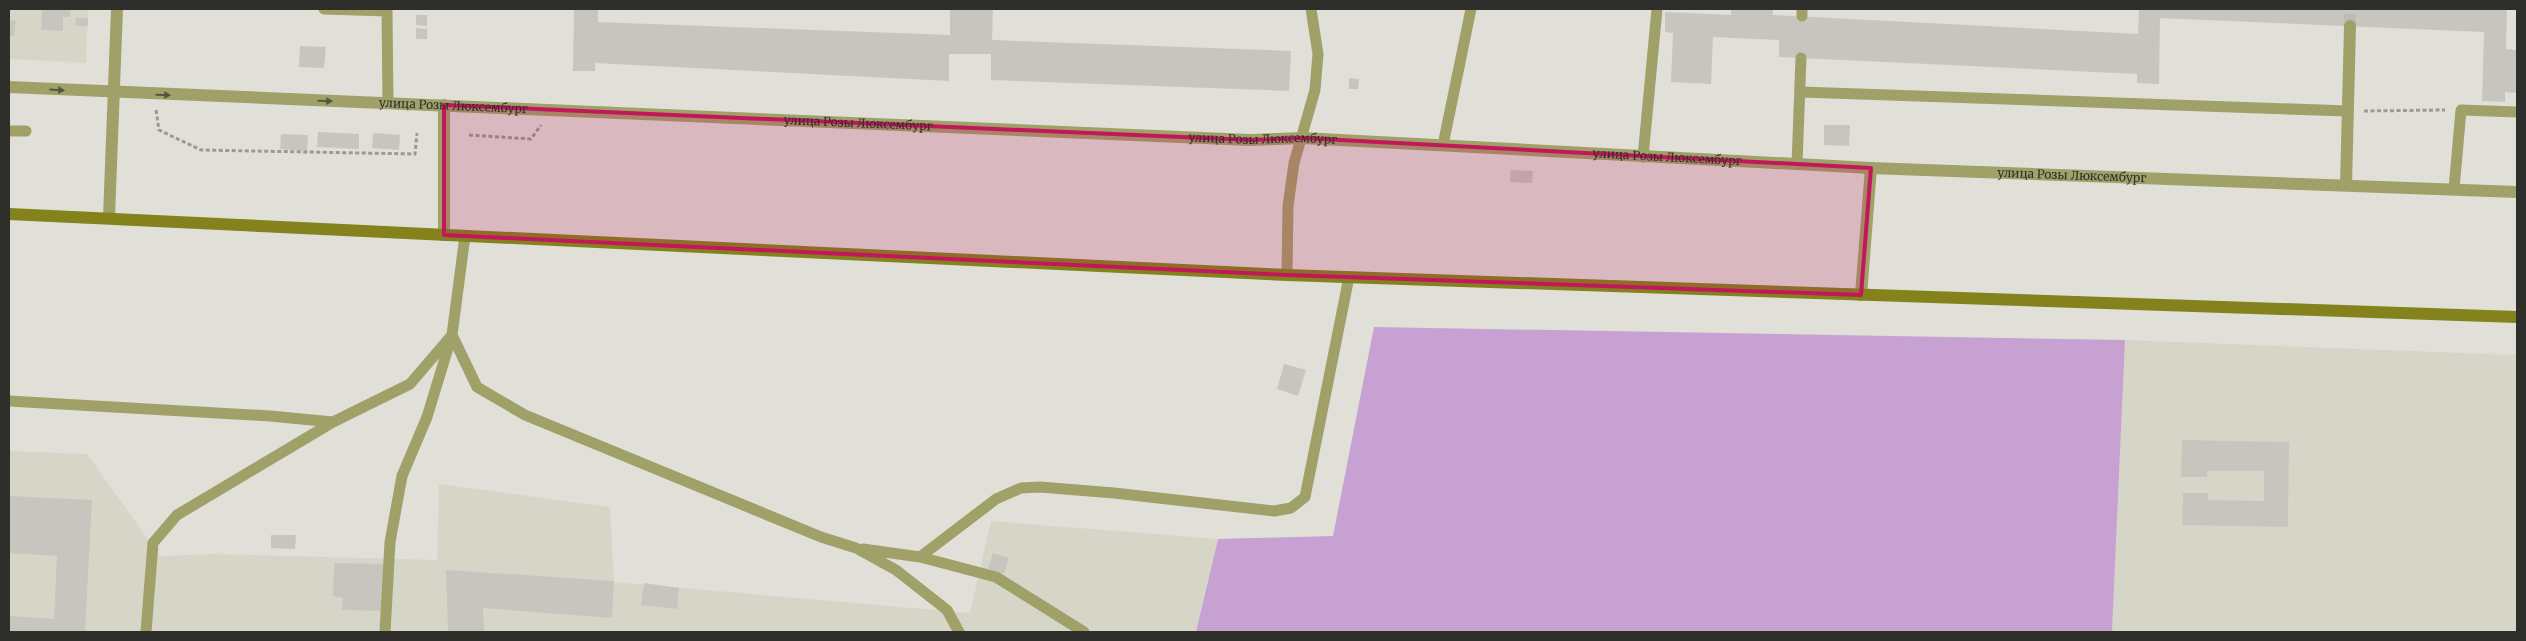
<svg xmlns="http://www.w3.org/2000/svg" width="2526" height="641" font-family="Merriweather,serif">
<rect width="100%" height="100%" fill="#e0e0d9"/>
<path fill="#d6d6c8" d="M9 9H88L86 63 9 59Z
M2125 340 2517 355V632H2112Z
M9 451 87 454 160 556 217 554 437 560 439 484 610 507 614 582 970 613 991 521 1218 539 1196 632H9Z"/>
<path fill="#c7a1d1" d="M1374 327 2125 340 2112 632H1196L1218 539 1333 536Z"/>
<path fill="#c6c6bf" d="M42 9H70V17H63V31L41 30Z
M574 9H598V22L950 35V9H993L992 40 1291 51 1289 91 991 80V54H949V81L595 63V71H573Z
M1731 9H1773V15L2138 34 2139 9H2507L2506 49 2517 50V93L2505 92V102L2482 101 2484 32 2160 18 2159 84 2137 83V74L1779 57V40L1713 37 1711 84 1671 82 1673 33 1665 32V12L1731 15Z
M416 15H427V26L416 25Z
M76 18H88V26H75Z
M9 20 16 21 14 36H9Z
M416 28 427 29V39H416Z
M300 46 326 47 324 68 299 67Z
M1349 78 1359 79 1358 89H1349Z
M1824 125H1850L1849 146 1824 145Z
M318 132 359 134V149L317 147Z
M373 133 400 135 399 150 372 148Z
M281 134 308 135 307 151 280 149Z
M1511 170 1533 171 1532 183 1510 182Z
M1284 364 1306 370 1298 396 1277 389Z
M2182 440 2289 442 2288 527 2182 525 2183 493H2208V500L2264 501V471H2207V477H2181Z
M9 496 92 500 85 632H9V616L54 619 57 556 9 553Z
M271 535H296L295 549 271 548Z
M993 553 1009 558 1004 574 988 569Z
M334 563 384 564 382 611 342 610 343 598 333 596Z
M446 570 614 581 612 618 483 608 484 632H448Z
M644 583 679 588 677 609 641 605Z"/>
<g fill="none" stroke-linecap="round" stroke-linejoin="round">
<path stroke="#bcbcb6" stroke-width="12" stroke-dasharray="12 6" stroke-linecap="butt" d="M2350 26V9"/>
<path stroke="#9a9a94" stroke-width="3" stroke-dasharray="4 2.5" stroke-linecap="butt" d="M156 110 159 130 201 150 415 154 417 133
M2364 111 2445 110
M469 135 531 139 541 125"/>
<path stroke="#a0a168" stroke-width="11" d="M324 9 387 11 388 103
M1802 16V9
M1801 92 2347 111
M9 131H26
M1443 145 1471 9
M1643 157 1657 9
M1797 164 1801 58
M2454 189 2461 110 2517 112
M1287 275 1288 206 1294 163 1315 90 1318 54 1311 9
M9 401 270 416 333 422 410 384 452 335 465 236
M863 549 920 557 996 577 1084 632
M920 557 996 499 1021 488 1040 487 1114 493 1274 511 1291 508 1305 497 1349 277
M146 632 153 543 177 515 333 422
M385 632 390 542 402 476 427 417 452 335 477 387 525 415 821 537 856 548 896 570 947 610 959 632"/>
<g stroke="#a0a168" stroke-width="12">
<path id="s1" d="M9 87 1250 140 1302 138 1871 168 2517 192"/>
<path d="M444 105V235"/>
<path d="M2346 185 2350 26"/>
<path d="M109 217 117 9"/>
<path d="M1861 295 1871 168"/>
</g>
<path stroke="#83821d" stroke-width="12" d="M9 214 1287 275 2517 317"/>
</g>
<defs><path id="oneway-solid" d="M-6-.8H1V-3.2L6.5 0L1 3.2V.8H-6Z" transform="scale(1.25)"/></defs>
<g fill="#565640">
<use href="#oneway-solid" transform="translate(57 90) rotate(3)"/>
<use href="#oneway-solid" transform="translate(163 95) rotate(2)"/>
<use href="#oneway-solid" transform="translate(325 101) rotate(2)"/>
</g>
<path fill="#c2185b" fill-opacity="0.2" stroke="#c2185b" stroke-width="4" stroke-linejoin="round" d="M444 105 1250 140 1302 138 1871 168 1861 295 1287 275 444 235Z"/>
<g text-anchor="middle" stroke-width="4" stroke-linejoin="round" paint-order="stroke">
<g font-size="12" fill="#2e2e2b" stroke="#edede6">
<text dy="4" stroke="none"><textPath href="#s1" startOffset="445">улица Розы Люксембург</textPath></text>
<text dy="4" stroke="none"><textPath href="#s1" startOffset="850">улица Розы Люксембург</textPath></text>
<text dy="4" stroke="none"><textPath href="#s1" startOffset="1255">улица Розы Люксембург</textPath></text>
<text dy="4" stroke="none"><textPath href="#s1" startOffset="1660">улица Розы Люксембург</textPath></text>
<text dy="4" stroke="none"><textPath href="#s1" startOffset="2065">улица Розы Люксембург</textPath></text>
</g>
</g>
<rect width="2526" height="641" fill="none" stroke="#2e2e2b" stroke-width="20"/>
</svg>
